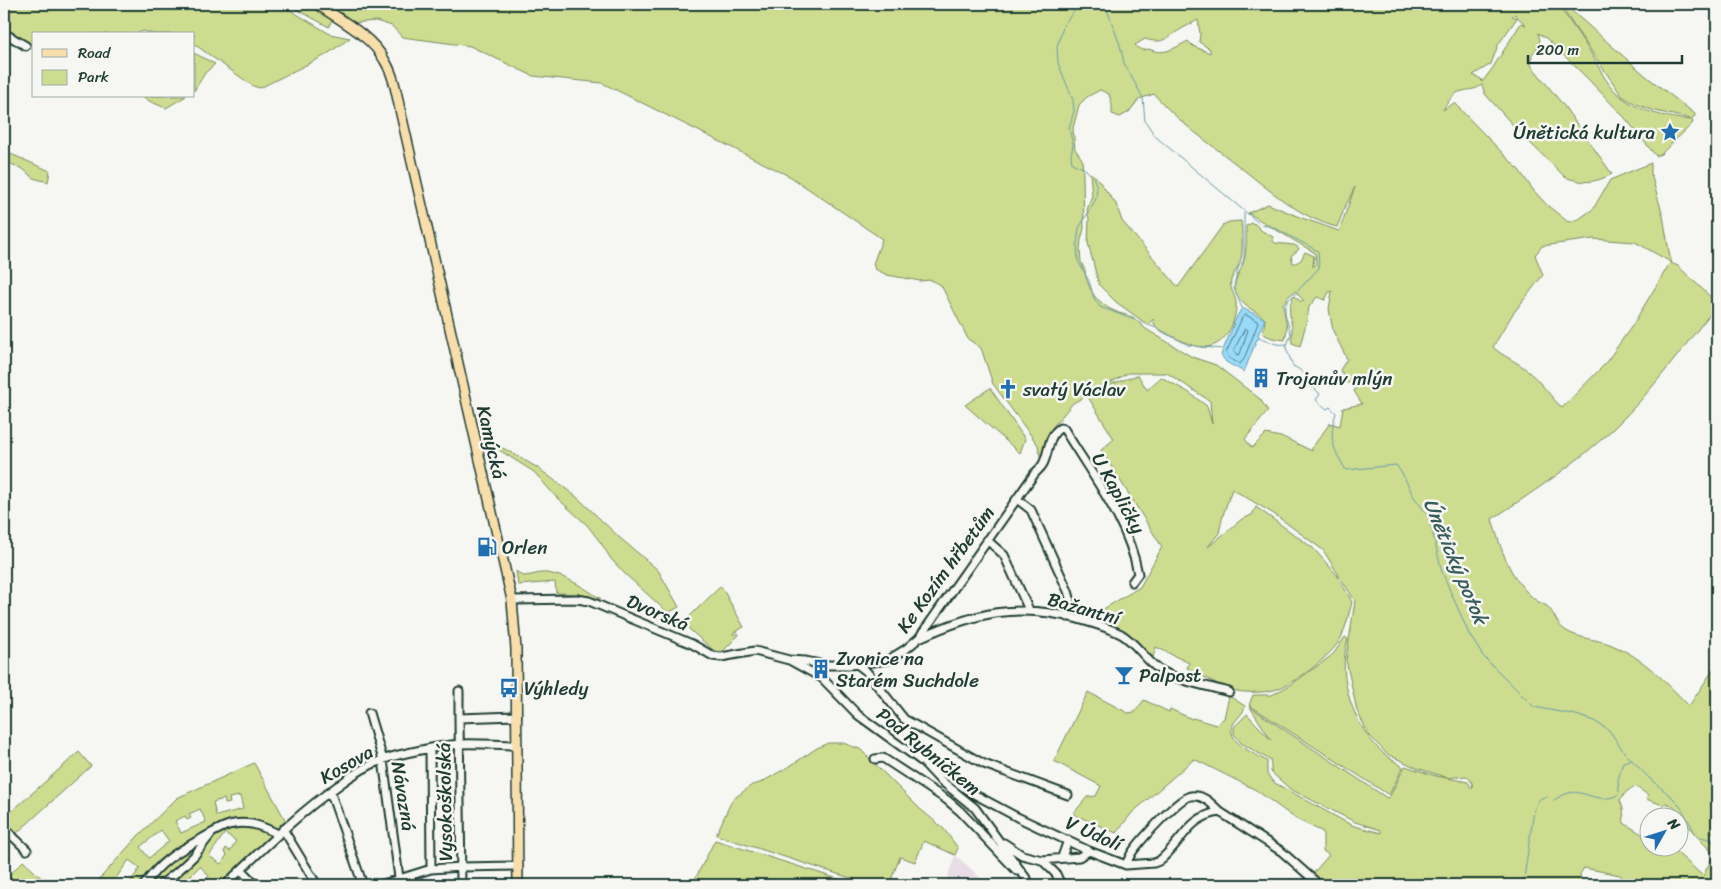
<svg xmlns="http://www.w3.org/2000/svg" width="1721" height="889" font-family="Sriracha,sans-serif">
<rect width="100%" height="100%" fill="#f6f6f2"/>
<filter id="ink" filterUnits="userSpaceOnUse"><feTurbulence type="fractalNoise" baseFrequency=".02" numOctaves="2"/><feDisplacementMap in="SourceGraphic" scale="10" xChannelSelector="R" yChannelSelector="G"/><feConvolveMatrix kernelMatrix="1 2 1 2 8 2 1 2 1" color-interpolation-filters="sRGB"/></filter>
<g filter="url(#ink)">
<path fill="#e8dde7" d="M955 855 971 869 988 885H945Z"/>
<path fill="#cddc8f" stroke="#768c62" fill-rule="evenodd" d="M4 4H280L330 34 350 38 326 55 260 88 253 86 194 44V34H154L143 31 136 34H34V45L21 40 4 29Z
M287 4H312L332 19 329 27Z
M323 4H1557C1569 20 1581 37 1592 55 1599 67 1606 83 1617 93 1636 111 1667 118 1692 120L1693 123 1661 154 1656 156 1625 118 1588 79 1547 39 1538 33C1542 44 1539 46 1532 54L1531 65 1564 106 1612 174C1595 183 1583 184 1565 177L1520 133 1485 94 1482 85C1475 90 1471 89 1463 91 1453 92 1448 102 1443 110L1454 103 1519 170 1534 191 1547 205 1568 222 1579 219 1593 209 1610 180 1651 163V174L1663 216 1671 263 1678 266 1717 303V306C1683 346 1653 391 1614 428 1577 463 1535 491 1492 519 1501 549 1510 581 1537 601 1540 603 1544 604 1547 606 1554 612 1556 624 1565 630 1578 639 1598 639 1612 645 1644 658 1666 682 1689 706L1717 664V835L1710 831 1711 841 1717 844V885H1629L1620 875 1584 868 1580 874 1582 885H1303L1329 855 1323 851V832L1296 819 1256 790 1194 759 1132 813 1116 833 1073 814 1087 797 1096 796 1101 786 1054 761 1088 692 1128 713 1135 712 1144 700 1169 712 1170 709 1192 719 1193 718 1216 725 1224 718 1229 696 1245 706C1244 713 1238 717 1234 723 1223 741 1255 754 1267 761V774L1273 782 1351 825 1381 833V830L1355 822 1290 789 1271 772V765L1270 760 1241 743 1234 734V727L1247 714 1271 740 1250 707 1387 798 1390 796 1405 766 1436 776 1468 782 1472 789C1474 783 1470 779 1466 776L1448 778 1417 768 1387 754 1369 735 1357 711 1346 660 1355 601 1323 550 1274 514 1232 489 1223 515 1219 533 1208 547 1242 519 1252 515 1256 507 1313 548 1337 575 1352 602C1349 613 1346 627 1341 638 1331 657 1294 684 1274 690 1264 693 1242 693 1232 690 1217 685 1201 675 1187 668L1189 663 1156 647 1153 657 1125 633 1090 617 1140 587 1162 547 1101 450 1114 439 1088 397 1094 392 1073 403 1052 428 1054 432 1041 462 1038 445 993 384 981 348 968 339 941 285 931 280 920 281 887 275 875 269 873 264 882 239 791 177 602 83 533 76 470 46 402 37 392 26 376 21 351 23ZM1514 14 1526 25 1521 23 1492 69 1482 82 1481 79 1473 75 1491 64 1498 45 1517 18 1512 16ZM1198 20 1200 34 1199 42 1210 49V53L1193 46 1188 41C1174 48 1164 56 1149 49 1142 51 1140 50 1135 45L1145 39C1164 45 1167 37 1183 28 1188 25 1193 23 1198 20ZM1100 90 1109 94 1112 105V114L1120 117 1129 112 1139 99 1154 94C1178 122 1208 142 1236 164 1266 187 1299 218 1337 227L1345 207 1355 187 1339 231 1302 218 1268 204 1248 213 1315 253 1316 263 1313 267 1314 256 1305 252 1301 260 1296 263H1293L1291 256 1299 249 1298 247 1294 245 1275 243 1273 241V237L1262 231 1255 224 1252 223 1246 226C1246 237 1247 249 1244 260 1239 279 1226 284 1243 303 1249 310 1259 312 1265 319L1263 334 1272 338 1285 340 1287 328 1283 304 1289 296 1295 291 1304 301H1300L1294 296C1287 306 1290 316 1292 327 1293 333 1291 338 1292 343L1300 346 1307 320 1309 307 1317 297 1325 300 1329 292 1332 291 1329 309 1333 331 1347 359 1340 370 1347 383 1356 382 1358 384 1354 391 1362 404 1343 408 1340 426 1330 423 1312 448V451L1285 438 1266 434 1252 448 1245 439 1268 411 1260 399 1216 365 1192 357 1146 329 1133 317 1119 313 1108 308 1095 297 1090 288 1086 278 1085 270 1081 262 1080 250 1081 239 1084 229 1083 176 1082 159 1075 149 1073 128 1079 105 1087 97ZM1593 239 1635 242 1669 261 1670 263 1632 326 1605 364 1562 408C1550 396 1541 382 1528 371 1517 361 1503 357 1493 347L1512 315 1543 275 1535 255 1542 246ZM1128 373H1167L1210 401 1212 424 1207 406 1188 392 1161 377 1147 390 1138 375 1103 387ZM1635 786 1648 795 1646 799 1663 805 1666 803C1679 807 1685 823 1694 833 1700 840 1707 847 1714 854L1703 876 1673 849 1667 847 1648 846V838L1624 823 1623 809 1620 800 1626 792Z
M1559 4H1564L1646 76 1695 114V116L1691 119C1666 113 1644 111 1622 96Z
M194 53 215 64 205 73 194 91Z
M142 96H186L166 108 151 102Z
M4 151 50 171 48 182 33 178 23 169 4 161Z
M1090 173 1096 177 1116 204 1122 221 1178 287 1223 225 1229 222 1241 221C1242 226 1243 254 1241 259 1239 266 1234 273 1231 280 1229 289 1235 294 1236 302 1237 322 1225 350 1200 347 1192 346 1183 341 1175 338 1167 334 1153 329 1153 319L1148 325 1116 302 1099 285 1088 243 1089 218 1087 210 1092 195Z
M990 388 1025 439 1020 453 965 405Z
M496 448H503L538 468 578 498 620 538 658 570 679 607 668 613 624 573 611 559 601 543 587 525 556 497 534 472Z
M516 571 523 576C531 576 539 572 547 573 568 576 584 588 601 599L579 594 556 593 555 582 518 585Z
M721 586 744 627 733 633 734 635 738 633 739 635 719 655 690 630 685 621 695 611Z
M1345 637 1348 639C1336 677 1354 727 1383 753 1389 759 1397 762 1403 767L1389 795 1249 705 1253 695H1272L1292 684 1327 659 1334 653Z
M828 743H843L860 749 920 809 943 828 958 848 955 855 924 841 915 862 900 857 889 885H872L716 835 732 800 752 785 760 783 790 766 817 748Z
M79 752 91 766 17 833 4 822V818Z
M254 763 287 823 221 885H199L209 876 200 866 181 885H128L140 868 129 860 111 885H94L137 837 177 798ZM240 796 243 809 216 816 213 802 224 799 225 804 230 803 229 798ZM200 809 206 822 181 833 175 821 185 816 187 820 191 818 189 814ZM161 830 169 841 149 858 140 847ZM225 833 236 841 230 851 226 848 224 852 227 855 221 864 209 856Z
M715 840 857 885H692Z
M23 861 49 885H4V881Z"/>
<path fill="#98dafa" stroke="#689bab" d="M1242 308 1265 319 1258 335 1260 337 1259 339H1257L1244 372 1226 362 1221 355 1237 316Z"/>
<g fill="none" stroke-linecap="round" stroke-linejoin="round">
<path stroke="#4f7c83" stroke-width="1" d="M1246 315 1257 321 1258 323 1244 359 1240 364 1229 358 1226 353 1242 318Z
M1245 329 1248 330 1240 354 1237 355 1234 351Z"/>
<path stroke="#689bab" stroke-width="1" d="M1080 4 1064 24 1057 47 1058 63 1073 100 1074 111 1069 128 1073 145 1071 155 1072 163 1085 169 1093 177 1097 187 1096 199 1079 228 1077 245 1078 261 1089 281 1094 298 1100 307 1159 329 1188 345 1222 349
M1105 4 1120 45 1124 63 1143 98 1145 121 1156 137 1261 225 1273 227 1318 251 1319 268 1293 296C1278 306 1288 320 1291 334L1286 348 1293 366C1309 373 1308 384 1320 394L1316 400 1327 409 1330 407 1336 413C1328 438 1333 449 1346 470L1396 465 1403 475 1414 497 1426 513 1430 522 1442 572 1469 634 1483 656 1534 707 1576 715 1594 721 1609 730 1624 752 1650 779 1673 798 1682 809 1697 836 1717 841
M1242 308 1234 288 1238 268 1244 260V213
M1260 338C1271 341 1274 346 1287 344
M1298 378 1307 380
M1619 792 1618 780 1623 762 1631 760
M1554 800C1558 798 1564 794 1569 793 1584 789 1598 805 1618 795
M1523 885 1534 810C1537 803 1539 796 1547 797"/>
<defs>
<path id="minor" d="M4 33 26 46
M1017 499 1031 510 1068 591 1070 598 1068 617
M987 540 1004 555 1029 610
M512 600 577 599 589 601 692 644 713 656 721 657 755 651 789 660 805 661 824 665H850L888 660 906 649 919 638 1035 473C1038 470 1041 468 1043 464 1049 453 1048 435 1060 428L1064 429 1067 434C1094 478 1129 523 1138 574L1132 582
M919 638C974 613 1018 602 1078 619 1092 623 1107 627 1121 634 1135 642 1144 658 1157 668 1174 680 1208 686 1229 692
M791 661 822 678 858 715 924 763 939 779 975 808 1031 885
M857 664 866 671 904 719 984 764 1068 795
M459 691V718L517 716
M369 713 383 760 400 885
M459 718 461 885
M430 750 431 869
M875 759 883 758 947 800 960 811 1017 871
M924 763 948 776 970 792 1017 817 1089 851 1126 865 1154 863 1159 861C1182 843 1188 816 1220 812L1281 851 1315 881
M330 791 363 885
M4 828 27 850
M283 829 317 885
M1004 843 1022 855 1042 860 1056 874 1061 885
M1062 857 1068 840
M1042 860 1079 857 1089 851
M1126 865C1128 860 1130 855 1133 851 1141 840 1179 797 1191 796 1203 794 1212 804 1220 812
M241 870 256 885
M144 885C164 857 180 851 208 835 224 826 233 821 252 824 261 826 270 830 278 834
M160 885 177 872 194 856 211 834
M225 885C262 850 297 814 339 785 352 775 366 766 382 760 401 753 439 746 460 744 479 743 498 745 517 745
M380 885 431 869 461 867 518 866"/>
<path id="major" d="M317 4C340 20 372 36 385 61 393 74 396 90 399 105L512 600 516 649 518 885"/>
</defs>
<use href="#minor" stroke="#1f3d34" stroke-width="11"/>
<use href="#major" stroke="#1f3d34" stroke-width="12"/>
<use href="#minor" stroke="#f6f6f2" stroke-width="7"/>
<use href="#major" stroke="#f8deab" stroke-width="9"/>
</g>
</g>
<defs>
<symbol id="sight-bare" viewBox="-9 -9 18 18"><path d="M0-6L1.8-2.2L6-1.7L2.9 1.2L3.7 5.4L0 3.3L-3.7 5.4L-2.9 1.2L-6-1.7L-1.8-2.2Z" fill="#1f6fb2" stroke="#f6f6f2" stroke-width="2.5" paint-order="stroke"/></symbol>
<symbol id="building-bare" viewBox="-9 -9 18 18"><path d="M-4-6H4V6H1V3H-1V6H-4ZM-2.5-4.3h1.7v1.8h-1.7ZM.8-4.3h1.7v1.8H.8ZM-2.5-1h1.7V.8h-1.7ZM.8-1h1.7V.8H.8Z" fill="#1f6fb2" stroke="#f6f6f2" stroke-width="2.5" paint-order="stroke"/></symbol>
<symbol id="church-bare" viewBox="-9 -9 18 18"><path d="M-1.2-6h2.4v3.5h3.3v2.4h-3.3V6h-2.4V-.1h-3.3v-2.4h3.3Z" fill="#1f6fb2" stroke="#f6f6f2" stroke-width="2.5" paint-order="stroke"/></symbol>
<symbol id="fuel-bare" viewBox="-9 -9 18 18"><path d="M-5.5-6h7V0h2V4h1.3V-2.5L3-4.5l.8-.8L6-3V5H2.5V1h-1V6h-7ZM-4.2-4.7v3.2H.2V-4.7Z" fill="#1f6fb2" stroke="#f6f6f2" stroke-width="2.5" paint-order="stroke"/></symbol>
<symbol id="bar-bare" viewBox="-9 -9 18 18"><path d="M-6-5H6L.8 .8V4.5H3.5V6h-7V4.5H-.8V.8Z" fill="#1f6fb2" stroke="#f6f6f2" stroke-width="2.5" paint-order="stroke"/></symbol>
<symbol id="bus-bare" viewBox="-9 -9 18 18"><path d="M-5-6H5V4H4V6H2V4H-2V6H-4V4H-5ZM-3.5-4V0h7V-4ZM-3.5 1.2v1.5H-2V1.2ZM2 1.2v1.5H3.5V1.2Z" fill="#1f6fb2" stroke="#f6f6f2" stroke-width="2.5" paint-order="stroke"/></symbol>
</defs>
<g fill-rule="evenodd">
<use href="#sight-bare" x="1656" y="118" width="28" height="28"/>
<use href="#building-bare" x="1247" y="364" width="28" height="28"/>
<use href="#church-bare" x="994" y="375" width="28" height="28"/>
<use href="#fuel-bare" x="473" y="533" width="28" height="28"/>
<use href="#building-bare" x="807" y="655" width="28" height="28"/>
<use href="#bar-bare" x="1110" y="661" width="28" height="28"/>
<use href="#bus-bare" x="495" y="674" width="28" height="28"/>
</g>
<g text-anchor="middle" stroke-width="5" stroke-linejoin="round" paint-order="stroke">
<g font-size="19" fill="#1f3d34" stroke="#f6f6f2" text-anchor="start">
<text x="1655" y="139" text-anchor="end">Únětická kultura</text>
<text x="1276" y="385">Trojanův mlýn</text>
<text x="1023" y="396">svatý Václav</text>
<text x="502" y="554">Orlen</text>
<text x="836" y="665">Zvonice na<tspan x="836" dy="22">Starém Suchdole</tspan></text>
<text x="1139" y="682">Palpost</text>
<text x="524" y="695">Výhledy</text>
</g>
<g font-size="19" fill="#1f3d34" stroke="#f6f6f2">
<text transform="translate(492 442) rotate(77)" y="7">Kamýcká</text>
<text transform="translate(1119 493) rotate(61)" y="7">U Kapličky</text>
<text transform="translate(945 569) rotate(-54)" y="7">Ke Kozím hřbetům</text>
<text transform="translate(1084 608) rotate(16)" y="7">Bažantní</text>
<text transform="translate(658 612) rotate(23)" y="7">Dvorská</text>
<text transform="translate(929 751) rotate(39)" y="7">Pod Rybníčkem</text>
<text transform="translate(346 764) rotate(-30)" y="7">Kosova</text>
<text transform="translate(404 796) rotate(81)" y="7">Návazná</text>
<text transform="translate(444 802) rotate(-91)" y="7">Vysokoškolská</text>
<text transform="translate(1094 833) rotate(24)" y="7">V Údolí</text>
</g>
<g font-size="20" font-style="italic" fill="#375c5c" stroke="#f6f6f2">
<text transform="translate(1456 561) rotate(67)" y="7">Únětický potok</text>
</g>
</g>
<rect width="1721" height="889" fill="none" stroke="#f6f6f2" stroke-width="20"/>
<rect x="10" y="10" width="1701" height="869" fill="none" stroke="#1f3d34" stroke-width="2" filter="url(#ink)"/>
<rect x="32" y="32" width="162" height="65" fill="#f6f6f2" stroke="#a0aca6"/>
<rect x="42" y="49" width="25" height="8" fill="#f8deab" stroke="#a0aca6"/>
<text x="78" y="58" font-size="15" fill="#1f3d34">Road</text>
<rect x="42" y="70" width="25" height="15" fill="#cddc8f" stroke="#a0aca6"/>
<text x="78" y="82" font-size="15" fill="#1f3d34">Park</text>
<g transform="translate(1664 832) rotate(51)"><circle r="24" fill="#f6f6f2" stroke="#a0aca6"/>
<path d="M0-4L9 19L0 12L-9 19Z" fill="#1f6fb2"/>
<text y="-8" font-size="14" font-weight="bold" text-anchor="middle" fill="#1f3d34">N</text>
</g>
<path d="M1528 55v8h154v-8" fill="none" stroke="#1f3d34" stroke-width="2.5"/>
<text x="1536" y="55" font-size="15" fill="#1f3d34" stroke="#f6f6f2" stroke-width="4" paint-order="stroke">200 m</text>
</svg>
